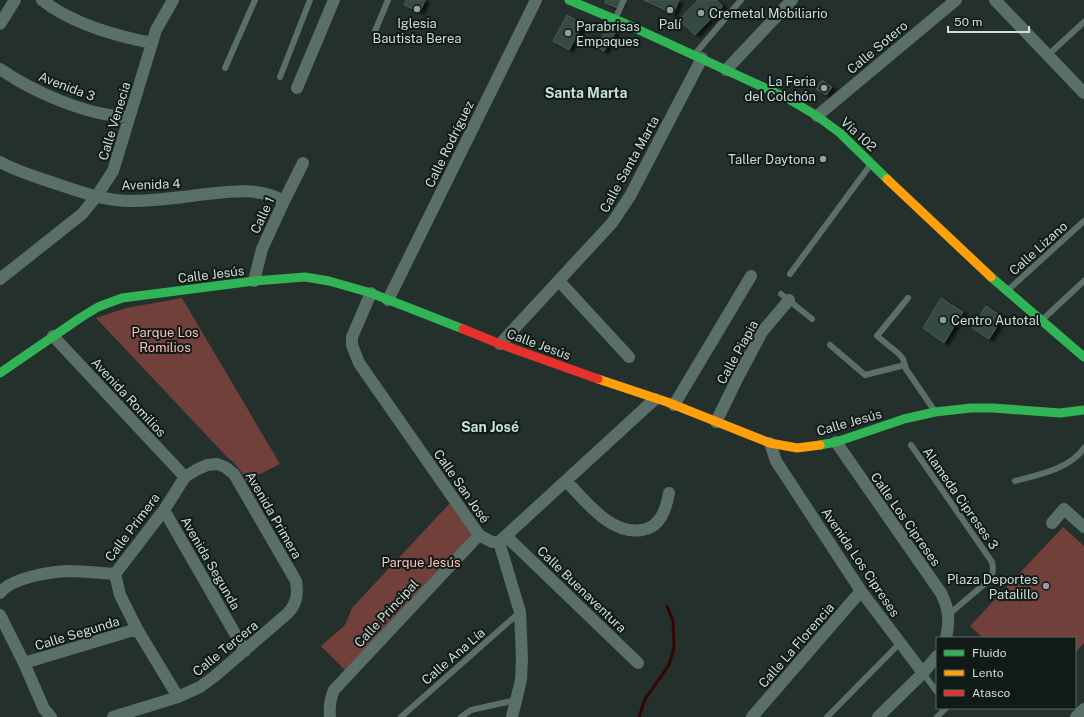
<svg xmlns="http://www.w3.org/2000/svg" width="1084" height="717" font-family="'Public Sans',sans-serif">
<defs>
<filter id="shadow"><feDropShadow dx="4.5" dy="2.5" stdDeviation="1" flood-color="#0009"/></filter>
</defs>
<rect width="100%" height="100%" fill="#24302c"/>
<path fill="#71403a" d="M182 298 280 464 246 481C241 471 237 464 227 457L96 318 126 308Z
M450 503 471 534 468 538 345 670 321 646 345 625 352 608Z
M1063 527 1084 546V643L1075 653V638H983L970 626Z"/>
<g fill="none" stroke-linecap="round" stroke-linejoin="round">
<path stroke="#350404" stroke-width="3" d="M639 717 645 699 669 665 674 648 673 621 667 606"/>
</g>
<path fill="#364844" stroke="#4e5855" filter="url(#shadow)" d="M406 0H425L420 12 404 5Z
M606 0H621L618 8 605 3Z
M644 0H679L673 14Z
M698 0H716L723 6 695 35 679 20Z
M567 15 583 24 569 50 553 41Z
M607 28 615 33 604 51 597 47Z
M822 80 832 87 826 95 816 89Z
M941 298 963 312 944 343 923 328Z
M986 306 1003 317 989 339 972 328Z"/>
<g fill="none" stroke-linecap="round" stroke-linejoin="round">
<path stroke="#5b6f69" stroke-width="6" d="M615 19 624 0
M375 31 388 0
M694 55 741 0
M1048 55 1084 22
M225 68 255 0
M280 77 310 0
M790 274 871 164
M1007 291 1084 221
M781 294 812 319
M908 298 877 336 899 354 903 359 906 369 934 410
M1041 321 1084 281
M830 345 865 375 905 365
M911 445 992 562C994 571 993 575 987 582L948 615
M1015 481C1038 475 1070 469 1084 448
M923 673 937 692
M401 717 520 612
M461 717 471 710 516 700
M827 717 900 643
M937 717 946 708"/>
<path stroke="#5b6f69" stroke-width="12" d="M42 0C71 23 116 36 152 43
M995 0 1084 93
M0 24 15 0
M0 69C33 92 88 116 129 117
M726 70 792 0
M297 88 334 0
M817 116 956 0
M0 162C14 170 30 175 45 180 73 189 101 201 131 201 153 201 176 198 198 195 227 192 257 186 284 201
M0 279 82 214 96 197 113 171 156 30 173 0
M254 281 262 249 284 201 303 163
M559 281 629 357
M371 293 352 337V345L359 363 479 535 492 542H499L655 399
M388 300 536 0
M53 336 185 477
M500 344 612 223 630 196 702 58
M674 405 751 276
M716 422 737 379 762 332 789 300
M836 442 941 593C949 609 950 620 946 638
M770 443 776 461 861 591 923 673
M566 481C586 501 610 535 642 530 661 527 666 509 669 493
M164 510 245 651
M1052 523 1064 509 1084 527
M506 536 638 663
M499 542 520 612 522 658 521 680 512 717
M115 574 120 595 137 629 178 697
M0 593C11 578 49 572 67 571 83 571 99 573 115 574L164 510 185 477 196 470 207 465 217 464 225 467 234 474 296 581C298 594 297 603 288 613L215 676 200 687 178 697 113 717
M0 615 24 663 44 709 51 717
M24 663 137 629
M330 717C329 707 330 699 334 690L479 535
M752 717 861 591
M878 717 923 673 937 656
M1076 717 1084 709"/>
<path stroke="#30b455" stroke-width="9" d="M569 0 626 24 787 98 817 116 840 133 887 179
M991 277 1084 357
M0 373 80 318 98 307 122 298 254 281 305 277 329 281 371 293 463 329
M820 445 836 442 904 419 935 412 971 408H993L1060 413 1084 410"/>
<path stroke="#ff9f0a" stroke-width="9" d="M887 179 991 277
M598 379 667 402 770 443 797 448 820 445"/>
<path stroke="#e5322d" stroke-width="9" d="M463 329 500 344 598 379"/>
</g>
<g fill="#94a09c" stroke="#101a17" stroke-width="1.5">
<circle cx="417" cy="9" r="4"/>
<circle cx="670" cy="10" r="4"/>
<circle cx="701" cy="13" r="4"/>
<circle cx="568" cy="33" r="4"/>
<circle cx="824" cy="88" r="4"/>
<circle cx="823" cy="159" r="4"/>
<circle cx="943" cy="320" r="4"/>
<circle cx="1046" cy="586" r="4"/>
</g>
<g text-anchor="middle" stroke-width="4" stroke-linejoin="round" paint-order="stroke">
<g font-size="13" fill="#d0ddd9" stroke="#101a17" text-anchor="start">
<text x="709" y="18">Cremetal Mobiliario</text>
<text x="417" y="28" text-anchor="middle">Iglesia<tspan x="417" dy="15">Bautista Berea</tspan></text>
<text x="670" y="29" text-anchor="middle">Palí</text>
<text x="576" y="31">Parabrisas<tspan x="576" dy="15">Empaques</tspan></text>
<text x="816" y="86" text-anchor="end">La Feria<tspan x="816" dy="15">del Colchón</tspan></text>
<text x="815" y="164" text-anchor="end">Taller Daytona</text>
<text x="951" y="325">Centro Autotal</text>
<text x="1038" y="584" text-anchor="end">Plaza Deportes<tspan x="1038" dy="15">Patalillo</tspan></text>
</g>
<g font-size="13" fill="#d0ddd9" stroke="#101a17">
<text transform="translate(877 47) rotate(-40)" y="5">Calle Sotero</text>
<text transform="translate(67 86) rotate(21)" y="5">Avenida 3</text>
<text transform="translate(114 121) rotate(-73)" y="5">Calle Venecia</text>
<text transform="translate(859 134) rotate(43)" y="5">Vía 102</text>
<text transform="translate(449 144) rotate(-64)" y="5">Calle Rodríguez</text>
<text transform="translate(629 164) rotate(-61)" y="5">Calle Santa Marta</text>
<text transform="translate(151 184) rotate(-2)" y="5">Avenida 4</text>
<text transform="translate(262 215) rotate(-65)" y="5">Calle 1</text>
<text transform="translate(1038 248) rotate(-42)" y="5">Calle Lizano</text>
<text transform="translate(211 274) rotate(-7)" y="5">Calle Jesús</text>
<text transform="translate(539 344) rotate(20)" y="5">Calle Jesús</text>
<text transform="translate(737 352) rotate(-61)" y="5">Calle Piapia</text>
<text transform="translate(129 397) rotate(47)" y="5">Avenida Romilios</text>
<text transform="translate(849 422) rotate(-16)" y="5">Calle Jesús</text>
<text transform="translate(462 486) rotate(55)" y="5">Calle San José</text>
<text transform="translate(961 498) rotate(55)" y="5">Alameda Cipreses 3</text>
<text transform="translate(274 515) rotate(60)" y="5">Avenida Primera</text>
<text transform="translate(906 519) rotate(55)" y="5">Calle Los Cipreses</text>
<text transform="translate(132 527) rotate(-53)" y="5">Calle Primera</text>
<text transform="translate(861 562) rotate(56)" y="5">Avenida Los Cipreses</text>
<text transform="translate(211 563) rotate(60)" y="5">Avenida Segunda</text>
<text transform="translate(582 589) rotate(44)" y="5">Calle Buenaventura</text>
<text transform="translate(386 613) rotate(-47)" y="5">Calle Principal</text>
<text transform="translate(77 633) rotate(-17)" y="5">Calle Segunda</text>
<text transform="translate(796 645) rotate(-49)" y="5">Calle La Florencia</text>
<text transform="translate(225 648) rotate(-39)" y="5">Calle Tercera</text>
<text transform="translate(453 656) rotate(-41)" y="5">Calle Ana Lía</text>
</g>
<g font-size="13" fill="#fdbfb6" stroke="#101a17">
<text x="165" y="337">Parque Los<tspan x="165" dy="15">Romilios</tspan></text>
<text x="421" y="567">Parque Jesús</text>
</g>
<g font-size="14" font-weight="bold" fill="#c6e0d8" stroke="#101a17">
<text x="586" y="98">Santa Marta</text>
<text x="490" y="432">San José</text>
</g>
</g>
<rect x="936" y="637" width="140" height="72" fill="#101a17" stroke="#5d6865"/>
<rect x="944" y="650" width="20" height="6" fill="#30b455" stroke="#5d6865"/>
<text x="972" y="657" font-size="12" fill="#d0ddd9">Fluido</text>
<rect x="944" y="670" width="20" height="6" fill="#ff9f0a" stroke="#5d6865"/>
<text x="972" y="677" font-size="12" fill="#d0ddd9">Lento</text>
<rect x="944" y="690" width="20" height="6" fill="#e5322d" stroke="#5d6865"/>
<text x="972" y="697" font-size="12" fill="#d0ddd9">Atasco</text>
<path d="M948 26v6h81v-6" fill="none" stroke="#d0ddd9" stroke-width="2"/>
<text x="954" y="26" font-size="12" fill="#d0ddd9" stroke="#101a17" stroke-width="3" paint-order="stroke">50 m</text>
</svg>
